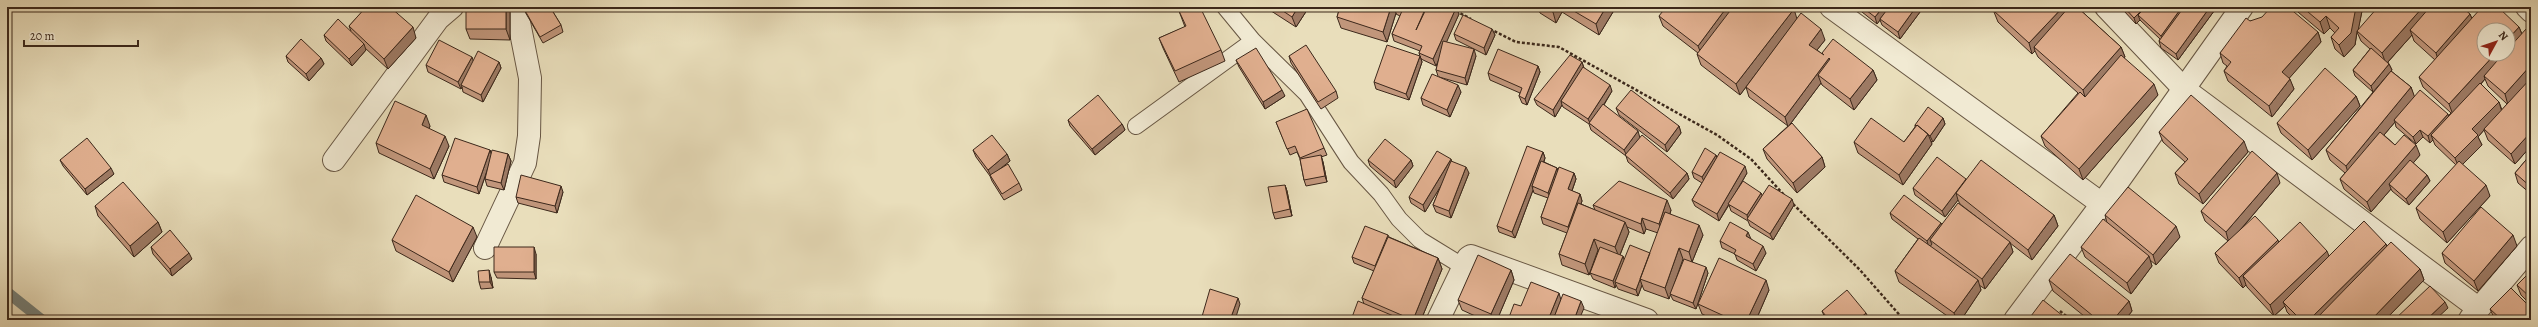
<svg xmlns="http://www.w3.org/2000/svg" width="2538" height="327" font-family="Alegreya,serif">
<rect width="100%" height="100%" fill="#e9debb"/>
<filter id="stains"><feTurbulence type="fractalNoise" baseFrequency=".005" numOctaves="4"/><feColorMatrix values="0 0 0 0 .2 0 0 0 0 .09 0 0 0 0 .02 0 0 0 .5 -.17"/></filter>
<radialGradient id="worn" r=".72"><stop offset=".6" stop-color="#630" stop-opacity="0"/><stop offset="1" stop-color="#630" stop-opacity=".3"/></radialGradient>
<g fill="none" stroke-linecap="round" stroke-linejoin="round">
<path stroke="#74807a" stroke-width="11" d="M7 292 42 320"/>
<defs>
<path id="service" d="M1225 7 1253 41 1307 94 1351 162 1381 194 1399 219 1420 240 1464 267
M1136 126 1253 41"/>
<path id="minor" d="M1831 7 2102 204
M2106 7 2184 89 2478 308
M2527 7 2531 11
M334 160 438 19 452 7
M485 248 525 163 529 136 530 78 516 7
M2470 319 2531 247
M1438 320 1468 258 1471 256 1647 320"/>
<path id="tertiary" d="M2015 320 2102 204 2242 7"/>
</defs>
<use href="#service" stroke="#675643" stroke-width="18"/>
<use href="#minor" stroke="#675643" stroke-width="24"/>
<use href="#tertiary" stroke="#675643" stroke-width="24"/>
<path stroke="#3c281b" stroke-width="2.5" stroke-dasharray="3 2" stroke-linecap="butt" d="M1456 11 1471 19
M1490 29 1516 42 1559 47 1717 135 1751 159 1785 196
M1793 204 1860 270 1904 320
M2060 311 2071 320"/>
<use href="#service" stroke="#f1ead3" stroke-width="16"/>
<use href="#minor" stroke="#f1ead3" stroke-width="22"/>
<use href="#tertiary" stroke="#f1ead3" stroke-width="22"/>
</g>
<path fill="#c1967b" stroke="#3c281b" fill-rule="evenodd" d="M363 7H390L416 38 388 69 365 48 366 50 352 66 326 41 324 35 351 31 349 26 365 9Z
M510 7V40L470 39 466 29Z
M523 7H550L561 25 563 32 543 43 524 10Z
M1265 7H1309L1296 27Z
M1340 7 1456 8 1459 14 1446 42 1476 56 1467 85 1439 77 1461 92 1450 117 1423 105 1421 98 1438 76 1436 70 1439 59 1436 66 1421 59 1419 53 1420 51 1394 41 1392 34 1400 16 1396 14V13L1387 42 1341 28 1337 17Z
M1538 7H1616L1599 35 1562 12 1556 23 1540 13Z
M1856 7H1918L1920 12 1900 39 1882 25 1880 20 1877 24 1857 8Z
M1989 7H2077L2121 47 2125 57 2124 58 2158 95 2083 180 2045 146 2041 136 2078 93 2038 57 2035 51 2032 54 1998 22 1994 12Z
M2122 7H2217L2178 60 2161 48 2159 41 2160 39 2140 20 2136 24 2124 11Z
M2292 7H2365L2362 11 2358 30 2470 14 2472 19 2519 27 2522 34H2531V146L2515 164 2488 140 2484 130 2478 137 2482 145 2462 164 2490 196 2447 243 2420 219 2416 208 2456 165 2435 145 2433 140 2430 143 2423 137 2416 144 2396 127 2395 122 2384 135 2395 145 2420 155 2413 163 2427 175 2430 181 2409 205 2392 191 2391 189 2371 212 2344 189 2340 179 2345 173 2330 160 2326 150 2373 92 2355 76 2353 70 2370 49 2361 41 2357 32 2355 45 2344 57 2335 49 2331 37 2335 33 2330 28 2324 34ZM2412 35 2414 41 2435 60 2419 77 2423 87 2451 113 2448 116 2414 97 2411 87 2391 71 2392 70 2388 62ZM2485 79 2488 86 2507 104 2502 110 2499 102 2481 84Z
M1179 11 1221 50 1225 61 1179 82 1163 48 1159 38 1185 27Z
M1659 16 1797 18 1825 40 1817 50 1822 54 1873 70 1877 80 1854 110 1822 85 1821 83 1791 123 1822 157 1825 167 1797 193 1767 159 1763 149 1788 126 1749 97 1746 87 1740 95 1701 65 1697 54 1698 53 1663 26Z
M2250 21 2318 32 2321 42 2289 78 2294 89 2272 117 2228 81 2224 71 2227 66 2223 63 2220 53Z
M1492 29 1495 35 1486 55 1456 40 1454 34Z
M286 56 321 58 324 64 309 81 288 62Z
M1289 56 1336 91 1338 98 1321 109 1291 63Z
M1420 56 1422 62 1409 100 1376 89 1374 82Z
M1236 60 1285 96 1265 109 1239 67Z
M473 61 499 62 501 68 483 102 463 92 462 87 461 89 428 72 426 65Z
M1582 62 1584 68 1612 91 1604 105 1640 137 1687 173 1689 179 1673 199 1628 162 1626 156 1591 130 1589 124 1563 107 1562 105 1555 117 1537 105 1534 99Z
M1538 66 1540 72 1527 105 1522 103 1519 96 1520 93 1490 80 1488 73Z
M2356 96 2360 106 2312 160 2281 133 2277 123Z
M1616 108 1679 126 1681 133 1667 152 1619 115Z
M1943 118 1945 124 1933 142 1930 141 1932 144 1903 185 1858 153 1854 142H1904L1915 127V125Z
M1068 120 1122 124 1125 130 1095 155 1070 126Z
M1276 122 1324 148 1327 155 1321 157 1323 162 1327 182 1306 186 1304 180 1300 159 1297 152 1290 155Z
M430 126 429 129 449 146 434 179 379 153 376 143Z
M2159 132 2248 152 2203 204 2179 184 2175 173 2185 162 2163 142Z
M490 150 491 154H508L511 161 504 190 487 186 485 179 487 171 479 194 444 182 442 175Z
M973 150 1007 154 1010 161 1001 168 1019 183 1022 190 1004 200 992 181 990 176 976 157Z
M1543 152 1545 158 1544 162 1557 168 1558 171 1574 173 1576 179 1572 191 1580 194 1582 201 1581 204 1595 210 1593 205 1671 210 1670 214 1703 235 1692 262 1708 273 1696 309 1673 300 1670 294 1669 299 1644 290 1642 285 1638 296 1618 289 1616 285 1615 288 1593 279 1590 273 1599 250H1598L1589 275 1562 265 1559 254 1567 233 1543 224 1541 217 1548 198 1534 193 1533 190 1515 238 1499 232 1497 226ZM1627 227 1644 234 1646 229 1658 233 1650 254 1624 259 1620 255 1629 232Z
M2531 154V194L2518 183 2515 173Z
M1716 155 1717 158 1747 173 1739 187 1761 193 1762 196 1794 205 1773 240 1750 226 1748 221 1731 211 1729 205 1719 221 1695 206 1692 200 1702 183 1694 178 1692 172Z
M60 160 114 174 87 195 63 166Z
M1368 160H1411L1413 166 1396 188 1370 166Z
M1451 161 1469 173 1451 218 1436 212 1433 205 1441 185 1425 212 1411 203 1409 197Z
M1966 179 2054 215 2058 226 2032 260 2010 243 2013 252 1985 289 1979 285 1981 290 1961 320H1953L1899 282 1895 271 1918 239 1892 219 1890 213 1941 223 1942 225 1982 221 1960 204 1958 200 1945 217 1915 195 1913 188Z
M2280 183 2242 228 2279 242 2329 256 2386 244 2387 246 2420 269 2424 280 2385 320H2295L2287 312 2285 306 2274 316 2247 287 2246 285 2243 288 2219 263 2215 253 2228 241 2205 221 2201 211Z
M1285 185 1287 191 1292 216 1275 219 1273 213Z
M563 192 557 213 518 203 516 197Z
M95 206 158 222 162 232 134 257 98 216Z
M2105 215 2180 237 2156 265 2150 260 2152 266 2131 294 2085 257 2081 247 2107 223Z
M1388 235 1389 237 1438 258 1442 269 1421 320H1351L1364 304 1362 298 1374 271 1354 263 1352 257Z
M477 237 453 282 396 251 392 240Z
M1751 239 1766 253 1756 271 1737 260 1735 254 1722 248 1720 241Z
M2517 246 2478 291 2445 263 2442 253Z
M151 247 192 259 172 276 153 254Z
M536 254V279L497 278 494 272Z
M1511 270 1514 280 1497 320H1484L1462 310 1458 300Z
M2531 271V305L2521 295 2517 285Z
M491 277 493 288 481 289 479 282Z
M2049 280 2129 301 2132 311 2125 320H2089L2053 291Z
M1769 290 1756 320H1715L1702 314 1698 304Z
M2490 309 2531 320H2495Z
M1822 311 1869 319 1868 320H1826L1825 318Z"/>
<path fill="#9d7a64" stroke="#3c281b" d="M506 7H510V40L506 29Z
M1298 7H1309L1296 27 1292 17Z
M1391 7H1396H1394L1396 13 1387 42 1383 32Z
M1556 7H1560L1562 12 1556 23 1553 12Z
M1606 7H1616L1599 35 1596 24Z
M1727 7H1739L1702 56 1698 46Z
M1883 7H1890L1880 19V20L1877 24 1875 17Z
M1916 7H1918L1920 12 1900 39 1898 32Z
M2063 7H2076L2034 47 2035 51 2032 54 2029 43Z
M2145 7H2154L2138 15 2140 20 2136 24 2134 18Z
M2182 7H2189L2163 43 2161 36Z
M2210 7H2217L2178 60 2176 54Z
M2356 7H2365L2362 11 2358 31H2357V32L2355 45 2344 57 2339 45Z
M2423 7H2436L2410 30 2412 35 2386 64 2382 53Z
M1456 8 1459 14 1436 66 1433 59Z
M1794 9 1797 19 1740 95 1736 84Z
M2470 14 2474 24 2439 63 2436 53Z
M2326 16 2330 28 2324 34 2320 22Z
M413 27 416 38 388 69 384 59Z
M2519 27 2523 37 2508 54V39Z
M1492 29 1495 35 1486 55 1484 48Z
M1821 29 1825 40 1813 55 1809 45Z
M2318 32 2321 42 2286 82 2282 72Z
M364 44 366 50 352 66 349 59Z
M2121 47 2125 57 2086 101 2083 90Z
M1474 49 1476 56 1467 85 1465 78Z
M2495 54H2508L2484 76 2485 79 2453 115 2449 104Z
M1420 56 1422 62 1409 100 1406 94Z
M472 57 474 63 461 85 462 87 461 89 458 82Z
M321 58 324 64 309 81 306 74Z
M1829 58 1832 68 1818 75 1821 83 1788 127 1785 117Z
M499 62 501 68 483 102 481 95Z
M1582 62 1584 69 1561 101 1562 105 1555 117 1553 110Z
M2389 64 2392 70 2373 92 2371 86Z
M2531 65V80L2508 105 2505 94Z
M1538 66 1540 72 1527 105 1525 99Z
M1873 70 1877 80 1854 110 1850 99Z
M2290 79 2294 89 2272 117 2269 106Z
M2154 84 2158 95 2083 180 2079 169Z
M1458 85 1461 92 1450 117 1447 110Z
M1610 85 1612 91 1591 125 1588 119Z
M2411 87 2415 98 2394 120 2395 122 2349 176 2346 166Z
M1282 90 1285 96 1265 109 1263 102Z
M2356 96 2360 106 2312 160 2308 150Z
M2499 102 2502 112 2484 129V130L2478 137 2482 145 2459 168 2455 158 2472 129Z
M2448 114 2450 121 2431 135 2433 140 2430 143 2428 136Z
M426 115 430 126 426 136 422 125Z
M1943 118 1945 124 1933 142 1930 136Z
M1122 124 1125 130 1095 155 1092 149Z
M1679 126 1681 133 1667 152 1665 145Z
M2420 130 2423 137 2416 144 2413 137Z
M1638 131 1640 138 1627 156 1624 150Z
M2531 132V146L2515 164 2511 154Z
M1928 134 1932 144 1903 185 1899 175Z
M445 136 449 146 434 179 430 169Z
M2244 141 2248 152 2203 204 2199 194Z
M2416 145 2420 155 2393 187 2389 184 2391 189 2371 212 2367 202Z
M490 150 492 156 479 194 477 187Z
M1543 152 1545 158 1534 187 1532 186 1533 190 1515 238 1512 232Z
M508 154 511 161 504 190 501 183Z
M1007 154 1010 161 991 176 988 170Z
M1321 155 1323 162 1327 182 1325 176Z
M1716 155 1718 161 1705 184 1702 177Z
M1822 157 1825 167 1797 193 1793 183Z
M1451 159 1453 166 1425 212 1423 205Z
M1411 160 1413 166 1396 188 1394 181Z
M1745 166 1747 173 1719 221 1717 214Z
M1466 167 1469 173 1451 218 1449 211Z
M111 168 114 174 87 195 85 189Z
M1557 168 1559 174 1551 199 1548 193Z
M1574 173 1576 179 1570 196 1568 189Z
M1687 173 1689 179 1673 199 1670 193Z
M2277 173 2280 183 2229 243 2226 232Z
M2427 175 2430 181 2409 205 2406 199Z
M1966 179 1956 193 1958 200 1945 217 1942 211Z
M1285 185 1287 191 1292 216 1290 209Z
M2486 185 2490 196 2447 243 2443 232Z
M561 186 563 192 557 213 555 206Z
M1761 193 1764 199 1748 220 1747 215Z
M1580 194 1582 201 1570 234 1568 227Z
M1792 199 1794 205 1773 240 1770 234Z
M1667 200 1671 210 1663 235 1659 224Z
M2054 215 2058 226 2032 260 2028 250Z
M1642 218 1646 229 1644 234 1641 224Z
M158 222 162 232 134 257 130 246Z
M1625 222 1629 232 1619 257 1615 247Z
M1941 223 1943 229 1930 240 1932 244 1929 248 1927 241Z
M1699 225 1703 235 1692 262 1689 252Z
M2176 226 2180 237 2156 265 2153 255Z
M473 227 477 237 453 282 449 272Z
M1748 232 1751 239 1746 236Z
M2513 235 2517 246 2478 291 2474 281Z
M1594 239 1598 250 1589 275 1585 264Z
M2278 240 2282 251 2243 276 2246 285 2243 288 2239 278Z
M2010 242 2013 252 1985 289 1982 279Z
M2386 244 2390 254 2324 320H2309Z
M1763 246 1766 253 1756 271 1753 264Z
M534 247 536 254V279L534 272Z
M1679 248 1683 259 1669 299 1665 288Z
M2327 251 2331 261 2283 302 2285 306 2274 316 2270 305Z
M189 253 192 259 172 276 170 269Z
M1650 253 1640 279 1642 285 1638 296 1636 290Z
M1623 256 1625 262 1615 282 1616 285 1615 288 1613 281Z
M2149 256 2152 266 2131 294 2127 283Z
M1438 258 1442 269 1421 320H1413Z
M1706 267 1708 273 1696 309 1693 303Z
M2420 269 2424 280 2385 320H2371Z
M489 270 491 277 493 288 490 282Z
M1511 270 1514 280 1497 320H1493L1491 314Z
M1766 280 1769 290 1756 320H1747Z
M1978 280 1981 290 1961 320H1957L1954 313Z
M1559 293 1561 300 1553 320H1548Z
M1238 298 1240 304 1235 320H1230Z
M1581 301 1584 308 1579 320H1574Z
M2129 301 2132 311 2125 320H2113Z
M2445 302 2448 308 2435 320H2426Z
M1866 313 1869 319 1868 320H1858Z"/>
<path fill="#e0af8f" stroke="#3c281b" d="M366 7H390L413 27 384 59 349 26Z
M466 7H506V29H466Z
M523 7H550L561 25 540 37Z
M1188 7H1200L1221 50 1175 71 1159 38 1186 26 1179 11Z
M1277 7H1298L1292 17Z
M1340 7H1391L1383 32 1337 17Z
M1394 7H1426L1416 30 1427 7H1455L1456 8 1433 59 1419 53 1422 46 1392 34 1402 11Z
M1543 7H1556L1553 12Z
M1567 7H1606L1596 24Z
M1666 7H1727L1698 46 1659 16Z
M1733 7H1791L1794 9 1736 84 1697 54Z
M1862 7H1883L1875 17Z
M1889 7H1916L1898 32 1880 19Z
M1998 7H2063L2029 43 1994 11Z
M2069 7H2077L2121 47 2083 90 2034 47Z
M2124 7H2145L2134 18Z
M2146 7H2182L2161 36 2138 15Z
M2184 7H2210L2176 54 2159 41Z
M2271 7H2288L2318 32 2282 72 2290 79 2269 106 2224 71 2231 62 2220 53 2246 18 2250 21 2262 17Z
M2302 7H2356L2351 33 2339 45 2331 37 2339 28 2326 16 2320 22Z
M2378 7H2423L2382 53 2357 31Z
M2430 7H2462L2470 14 2436 53 2410 30Z
M2482 7H2498L2519 27 2508 39V30H2484V54H2495L2449 104 2419 77Z
M1801 13 1821 29 1809 45 1824 55 1822 53 1833 39 1873 70 1850 99 1818 75 1830 59 1829 58 1785 117 1746 87Z
M1463 15 1492 29 1484 48 1454 34Z
M338 19 364 44 349 59 324 35Z
M2526 29 2531 34V65L2505 94 2484 76 2503 54H2508V49Z
M301 39 321 58 306 74 286 56Z
M439 40 472 57 458 82 426 65Z
M1443 41 1474 49 1465 78 1436 70Z
M1306 45 1336 91 1318 102 1289 56Z
M1387 45 1420 56 1406 94 1374 82Z
M1256 48 1282 90 1263 102 1236 60Z
M2371 48 2389 64 2371 86 2353 70Z
M1498 49 1538 66 1525 99 1519 96 1522 88 1488 73Z
M478 51 499 62 481 95 461 85Z
M1570 55 1582 62 1553 110 1534 99Z
M2121 55 2154 84 2079 169 2041 136 2080 92 2085 97Z
M1583 67 1610 85 1588 119 1561 101Z
M2325 68 2356 96 2308 150 2277 123Z
M2391 71 2411 87 2346 166 2326 150Z
M1432 74 1458 85 1447 110 1421 98Z
M2531 78V132L2511 154 2484 129Z
M2480 83 2499 102 2472 129 2478 135 2455 158 2431 135Z
M1631 90 1679 126 1665 145 1616 108Z
M2420 90 2448 114 2428 136 2420 130 2413 137 2394 120Z
M1098 95 1122 124 1092 149 1068 120Z
M2191 95 2244 141 2199 194 2175 173 2188 159 2159 132Z
M395 101 426 115 422 125 445 136 430 169 376 143Z
M1603 104 1638 131 1624 150 1589 123Z
M1928 107 1943 118 1930 136 1917 125 1916 126 1915 125Z
M1307 109 1324 148 1300 158 1295 146 1287 149 1276 122Z
M1871 118 1904 142 1917 125 1928 134 1899 175 1854 142Z
M1792 123 1822 157 1793 183 1763 149Z
M2380 132 2395 145 2404 135 2416 145 2367 202 2340 179Z
M992 135 1007 154 988 170 973 150Z
M1642 135 1687 173 1670 193 1625 155Z
M87 138 111 168 85 189 60 160Z
M455 138 490 150 477 187 442 175Z
M1385 139 1411 160 1394 181 1368 160Z
M1527 146 1543 152 1512 232 1497 226Z
M1705 148 1716 155 1702 177 1692 172Z
M492 150 508 154 501 183 485 179Z
M1437 151 1451 159 1423 205 1409 197Z
M2252 151 2277 173 2226 232 2201 211Z
M1720 152 1745 166 1717 214 1692 200Z
M2531 154V187L2515 173Z
M1321 155 1325 176 1304 180 1300 159Z
M1937 157 1966 179 1942 211 1913 188Z
M1981 160 2054 215 2028 250 1956 193Z
M2410 160 2427 175 2406 199 2389 184Z
M1451 161 1466 167 1449 211 1433 205Z
M1541 161 1557 168 1548 193 1532 186Z
M2459 161 2486 185 2443 232 2416 208Z
M1008 164 1019 183 1002 194 990 175Z
M1559 167 1574 173 1568 189 1580 194 1568 227 1541 217Z
M521 175 561 186 555 206 516 197Z
M1619 181 1667 200 1659 224 1642 218 1641 224 1593 205Z
M1743 181 1761 193 1747 215 1728 204Z
M123 182 158 222 130 246 95 206Z
M1285 185 1290 209 1273 213 1268 187Z
M1769 185 1792 199 1770 234 1747 219Z
M2128 187 2176 226 2153 255 2105 215Z
M416 195 473 227 449 272 392 240Z
M1904 195 1941 223 1927 241 1890 213Z
M1578 203 1625 222 1615 247 1594 239 1585 264 1559 254Z
M1958 203 2010 242 1982 279 1930 240Z
M2481 207 2513 235 2474 281 2442 253Z
M1665 212 1699 225 1689 252 1679 248 1665 288 1640 279Z
M2255 216 2278 240 2239 278 2215 253Z
M2103 219 2149 256 2127 283 2081 247Z
M2364 221 2386 244 2309 320H2301L2283 302Z
M1730 222 1748 232 1746 236 1763 246 1753 264 1734 254 1736 250 1720 241Z
M2300 222 2327 251 2270 305 2243 276Z
M1365 226 1388 235 1375 266 1352 257Z
M170 230 189 253 170 269 151 247Z
M1388 237 1438 258 1413 320 1362 298Z
M1919 238 1978 280 1954 313 1895 271Z
M2391 242 2420 269 2371 320H2315Z
M1630 245 1650 253 1636 290 1615 282Z
M494 247H534V272H494Z
M1600 247 1623 256 1613 281 1590 273Z
M2070 254 2129 301 2113 320H2098L2049 280Z
M1478 255 1511 270 1491 314 1458 300Z
M1719 258 1766 280 1747 320H1733L1698 304Z
M1684 259 1706 267 1693 303 1670 294Z
M489 270 490 282H479L478 271Z
M2531 271V298L2517 285Z
M1531 282 1559 293 1548 320H1508L1514 304 1521 306Z
M2430 286 2445 302 2426 320H2394Z
M2511 288 2531 308V320H2502L2490 309Z
M1210 289 1238 298 1230 320H1201Z
M1847 290 1866 313 1858 320H1829L1822 311Z
M1563 294 1581 301 1574 320H1553Z
M2043 300 2068 320H2028Z
M1358 301 1403 320H1351Z"/>
<rect width="2538" height="327" fill="none" stroke="#e9debb" stroke-width="24"/>
<rect x="8" y="8" width="2522" height="311" fill="none" stroke="#3c281b" stroke-width="2"/>
<rect x="12" y="12" width="2514" height="303" fill="none" stroke="#3c281b"/>
<g transform="translate(2496 42) rotate(50)"><circle r="19" fill="#f1ead3" stroke="#a99c89"/>
<path d="M0-3L7 15L0 10L-7 15Z" fill="#8f2418"/>
<text y="-6" font-size="11" font-weight="bold" text-anchor="middle" fill="#3c281b">N</text>
</g>
<path d="M24 40v6h114v-6" fill="none" stroke="#3c281b" stroke-width="2"/>
<text x="30" y="40" font-size="12" fill="#3c281b" stroke="#f1ead3" stroke-width="3" paint-order="stroke">20 m</text>
<rect width="100%" height="100%" filter="url(#stains)"/>
<rect width="100%" height="100%" fill="url(#worn)"/>
</svg>
